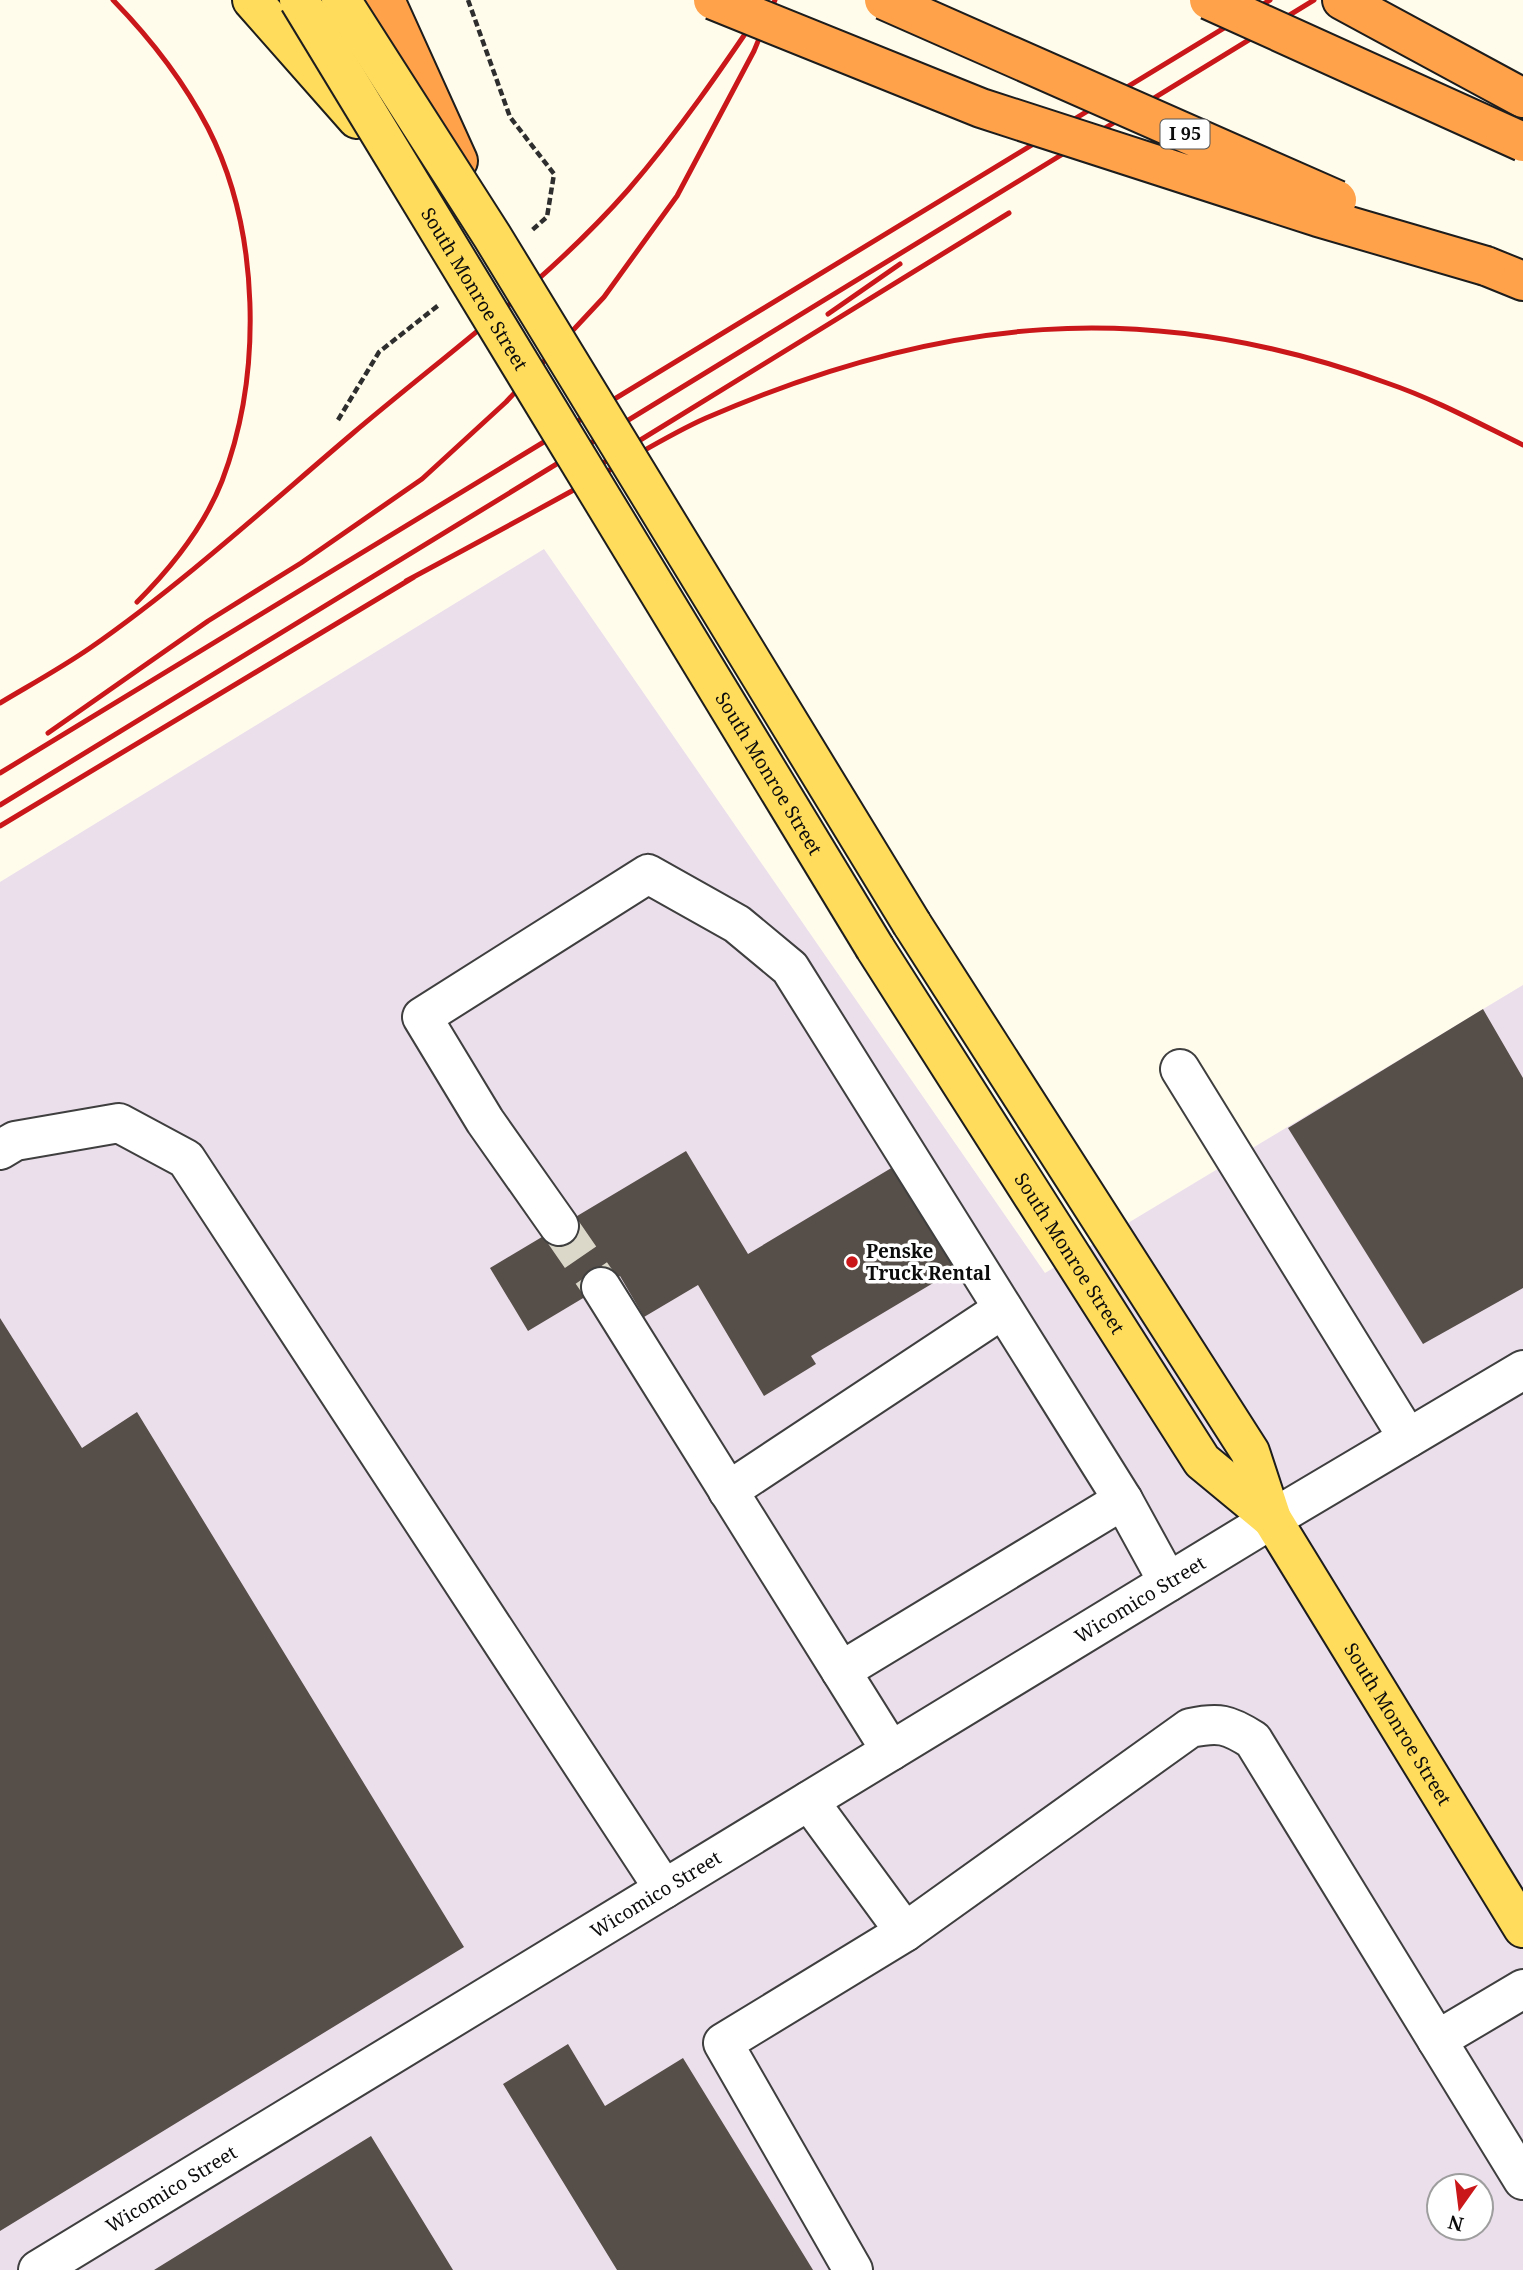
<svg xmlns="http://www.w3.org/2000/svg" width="1523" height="2270" font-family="'Noto Serif',serif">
<rect width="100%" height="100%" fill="#fffcec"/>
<path fill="#ebdfec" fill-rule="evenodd" d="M544 549 1045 1273 1523 985V2270H0V882ZM1439 2186H1481V2228H1439Z"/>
<path fill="#564e48" d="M1483 1009 1523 1078V1288L1423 1344 1288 1128Z
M686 1151 748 1254 893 1167 955 1270 811 1356 816 1364 764 1396 698 1285 644 1317 620 1276 528 1331 490 1268Z
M0 1318 82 1448 137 1412 464 1947 0 2231Z
M568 2044 605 2106 683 2058 813 2270H617L503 2084Z
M371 2136 453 2270H154Z"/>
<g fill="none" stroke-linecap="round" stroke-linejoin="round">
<path stroke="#dbd8ca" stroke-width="38" stroke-dasharray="38 19" stroke-linecap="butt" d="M559 1226 601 1287"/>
<defs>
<g id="minor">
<path d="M1180 1069 1408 1438"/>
<path d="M0 1150 15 1141 119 1123 186 1159 664 1889"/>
<path d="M559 1226 485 1121 422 1017 648 874 737 924 790 968 1123 1500 1168 1582"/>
<path d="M601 1287 891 1751"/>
<path d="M728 1491 1003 1309"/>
<path d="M841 1671 1123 1500"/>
<path d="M809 1801 905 1932 723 2043 853 2270"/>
<path d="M905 1932 1190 1728C1219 1722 1228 1724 1253 1740L1437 2040 1523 1989"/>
<path d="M1437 2040 1523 2180"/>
<path id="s1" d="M38 2270 1272 1519 1523 1370"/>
</g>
<g id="major">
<path d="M252 0 357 119"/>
<path id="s2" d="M912 924 1250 1452 1272 1519 1523 1928"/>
<path id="s3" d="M875 948 1202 1461 1272 1519"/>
</g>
<path id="highway" d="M385 0 458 161
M1342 0 1523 98
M1486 266 1523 281"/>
</defs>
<use href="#minor" stroke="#3f3f3f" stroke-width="42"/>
<use href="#major" stroke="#1d1d1d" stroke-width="42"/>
<use href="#highway" stroke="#1d1d1d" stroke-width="42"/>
<path stroke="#2e2e2e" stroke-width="4.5" stroke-dasharray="7 3.5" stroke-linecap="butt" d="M468 0 510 117 554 174 547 217 531 231
M338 420 379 352 440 304"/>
<use href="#minor" stroke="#fff" stroke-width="38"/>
<use href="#major" stroke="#ffdc5c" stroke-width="38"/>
<use href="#highway" stroke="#ffa24a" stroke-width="38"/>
<path stroke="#ca171a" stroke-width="5" d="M113 0C151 39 183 80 208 128 260 230 263 374 222 481 204 527 172 567 137 602
M828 314 900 264
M603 463 1009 213
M406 581C473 545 540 509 606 472 639 454 672 433 706 418 938 317 1146 295 1387 383 1434 399 1478 423 1523 445
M0 703C30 685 61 668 90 648 182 584 266 507 352 434 445 355 547 282 628 190 679 131 723 67 766 3
M48 733 208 621 301 563 422 479 506 402 604 297 677 196 754 51 775 0
M0 773 1270 0
M0 805 1314 0
M0 826 414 577"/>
<defs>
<g id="major-bridge">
<path id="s4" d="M299 0 875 948"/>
<path d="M341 0 492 236 912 924"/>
</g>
<path id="highway-bridge" d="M713 0 981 108 1318 217 1486 266
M884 0 1337 200
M1209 0 1523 142"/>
</defs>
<use href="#major-bridge" stroke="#1d1d1d" stroke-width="42" stroke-linecap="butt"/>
<use href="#highway-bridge" stroke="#1d1d1d" stroke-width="42" stroke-linecap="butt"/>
<use href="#major-bridge" stroke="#ffdc5c" stroke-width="38"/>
<use href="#highway-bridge" stroke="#ffa24a" stroke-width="38"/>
</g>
<circle fill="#ca171a" stroke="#fff" stroke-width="2.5" cx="852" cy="1262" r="7"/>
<g text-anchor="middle" stroke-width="7" stroke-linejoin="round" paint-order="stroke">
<rect fill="#fff" stroke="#555" stroke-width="2" x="1160.5" y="119.5" width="49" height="29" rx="5"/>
<g font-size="18" font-weight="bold" fill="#0c0c0c">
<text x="1185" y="140">I 95</text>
</g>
<g font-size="19" fill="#0c0c0c" stroke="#fff">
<text dy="7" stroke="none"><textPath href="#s4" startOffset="338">South Monroe Street</textPath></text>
<text dy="7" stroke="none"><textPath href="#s4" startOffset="905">South Monroe Street</textPath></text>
<text dy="7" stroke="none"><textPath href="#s3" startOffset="362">South Monroe Street</textPath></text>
<text dy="7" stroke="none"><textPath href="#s1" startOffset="1290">Wicomico Street</textPath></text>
<text dy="7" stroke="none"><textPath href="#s2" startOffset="938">South Monroe Street</textPath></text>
<text dy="7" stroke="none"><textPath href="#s1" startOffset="723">Wicomico Street</textPath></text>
<text dy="7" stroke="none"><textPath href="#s1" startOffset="156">Wicomico Street</textPath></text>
</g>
<g font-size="19" font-weight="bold" fill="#0c0c0c" stroke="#fff" text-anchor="start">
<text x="866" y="1258">Penske<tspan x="866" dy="22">Truck Rental</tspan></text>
</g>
</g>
<g transform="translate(1460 2207) rotate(194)"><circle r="33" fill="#ffffff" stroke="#9e9e9e" stroke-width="2"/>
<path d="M0-5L12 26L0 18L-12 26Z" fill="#ca171a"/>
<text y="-10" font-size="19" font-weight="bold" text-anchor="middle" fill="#0c0c0c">N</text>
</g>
</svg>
